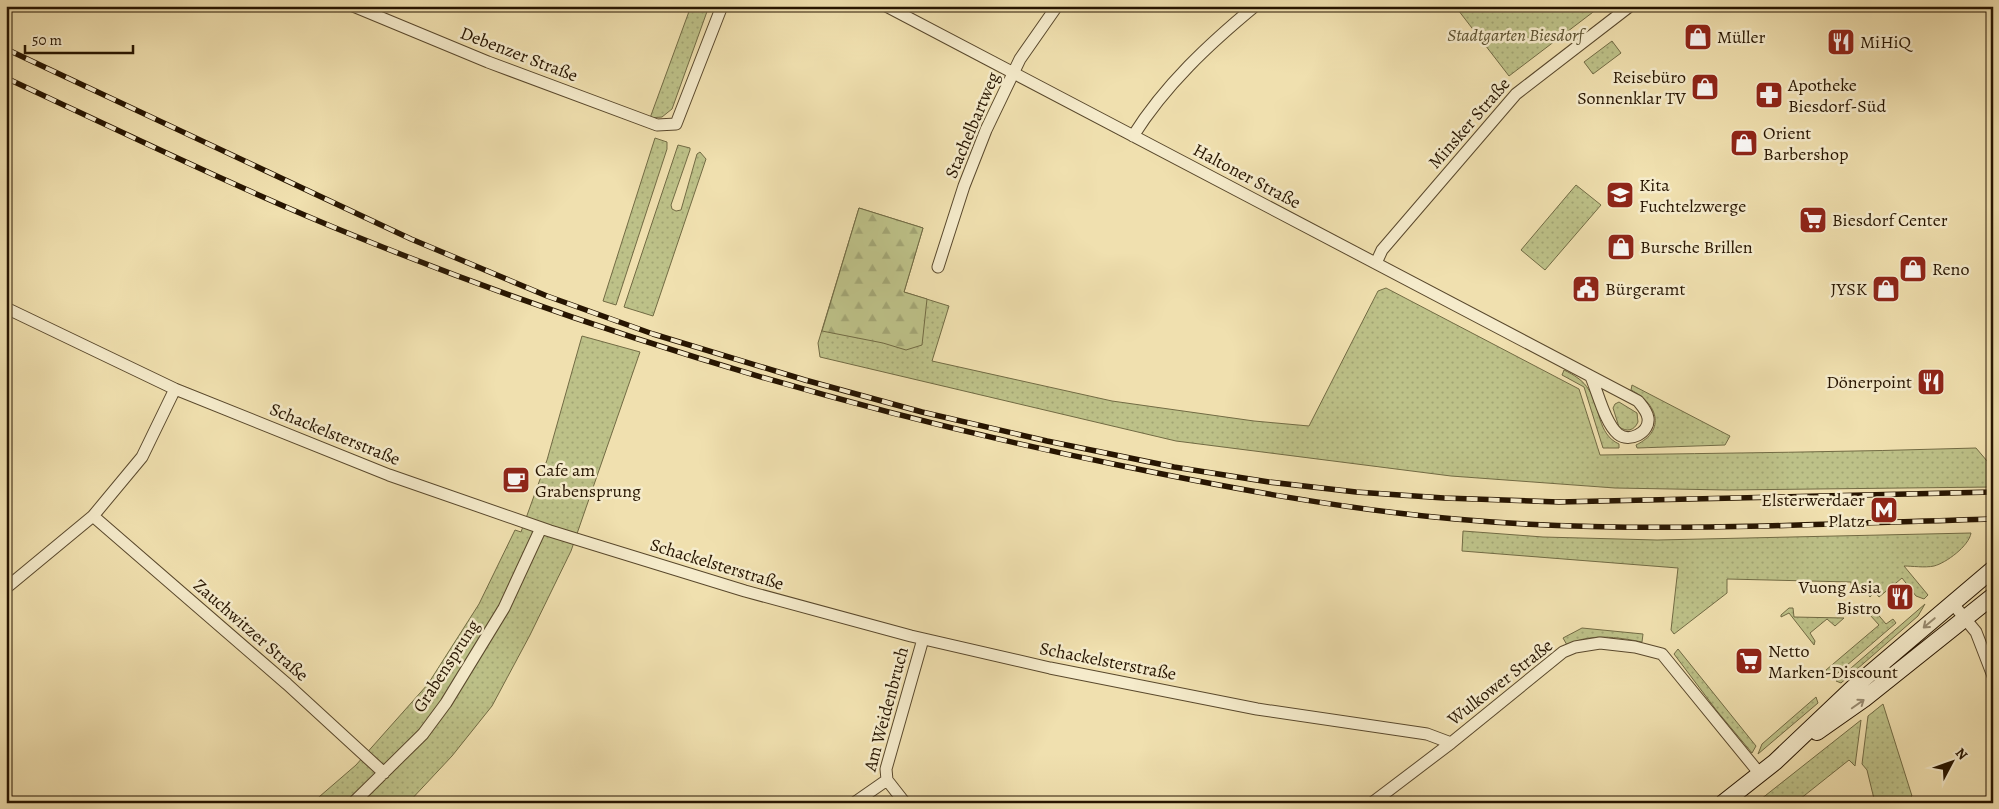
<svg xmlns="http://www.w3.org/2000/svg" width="1999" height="809" font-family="Alegreya,serif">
<defs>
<pattern id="green-dots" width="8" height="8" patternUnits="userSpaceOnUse" patternTransform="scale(1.25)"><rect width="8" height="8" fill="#bdc188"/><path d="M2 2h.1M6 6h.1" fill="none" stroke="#a2a574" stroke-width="1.8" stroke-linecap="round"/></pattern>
<pattern id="forest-firs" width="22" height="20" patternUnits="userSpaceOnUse" patternTransform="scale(1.25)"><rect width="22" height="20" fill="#bdc188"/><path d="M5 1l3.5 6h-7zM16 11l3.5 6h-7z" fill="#a2a574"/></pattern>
</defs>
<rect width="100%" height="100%" fill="#f0e0af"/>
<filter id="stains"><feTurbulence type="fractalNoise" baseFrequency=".004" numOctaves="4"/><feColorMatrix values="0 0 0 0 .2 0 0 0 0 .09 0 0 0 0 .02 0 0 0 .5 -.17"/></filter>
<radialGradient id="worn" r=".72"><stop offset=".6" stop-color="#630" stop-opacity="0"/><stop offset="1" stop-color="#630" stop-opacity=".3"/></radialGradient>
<path fill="url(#green-dots)" stroke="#726b44" d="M691 6H709L672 109 662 117 650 118Z
M1455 6H1601L1509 76Z
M1612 41 1621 53 1593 74 1584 62Z
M655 138 667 142V149L616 305 603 301Z
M678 145 690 148V150L671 205 672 209 676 211 681 210 697 154 700 152 706 159 653 316 624 307Z
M1576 185 1601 205 1545 270 1521 250Z
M859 208 923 228 904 292 949 306 932 361 1112 401 1254 421 1309 426 1378 291 1386 288 1579 389 1600 455C1726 453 1851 452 1976 448L1993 468V487L1728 490 1615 488 1451 476 1176 441 820 357 818 343Z
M582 336 640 352 571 551 530 635 492 706 452 756 408 803H312L356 765 428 684 479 604 515 530 521 532 547 460Z
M1564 370C1574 375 1583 380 1589 390 1601 408 1597 434 1619 444V448H1603L1584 387 1562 375Z
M1632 385 1730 436 1725 445 1637 448 1636 445C1667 430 1657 403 1631 390Z
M1619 402 1637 413 1638 422C1634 431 1627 432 1619 427L1613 408 1615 404Z
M1463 531 1543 537 1657 540 1971 533C1969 546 1946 563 1934 566 1925 568 1912 566 1904 566L1928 595 1924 599 1916 596 1902 578 1879 597 1875 592 1870 597 1860 585 1852 593 1851 582 1727 579V593L1674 634 1671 630 1678 568 1462 551Z
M1925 604 1918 616 1841 683 1836 681Z
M1789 608H1793L1794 617 1844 618 1835 626 1827 619 1810 633 1815 641 1814 645 1789 613 1781 617V615Z
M1875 611 1886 624 1893 619 1896 623 1832 678 1826 670 1879 625 1870 615Z
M1582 628 1643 634 1642 642C1617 637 1590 633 1567 645L1563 638Z
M1678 649 1756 746 1752 753 1717 711 1674 654Z
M1816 697 1818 703 1758 754 1762 744Z
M1883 704 1912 796 1904 803H1875L1867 770 1862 764 1868 716Z
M1861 720 1855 766 1849 760 1795 803H1756Z"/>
<path fill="url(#forest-firs)" stroke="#726b44" d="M859 208 923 228 904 292 927 299 922 345 906 350 883 343 822 331Z"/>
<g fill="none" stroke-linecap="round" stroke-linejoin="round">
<defs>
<path id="street" d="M353 6 488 62 657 125 676 124 722 6
M886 6 1638 401C1642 406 1647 411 1648 418 1650 433 1629 443 1618 434 1605 423 1598 393 1591 377
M1133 136C1165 85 1209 44 1255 6
M1376 263 1382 250 1516 94 1630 6
M938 267 964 186 986 130 1020 59 1057 6
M6 308 175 389 389 475 550 531 745 591 911 636 1050 668 1257 709 1427 734 1451 743
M93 516 287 684 384 773
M6 588 93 516 142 457 175 389
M1953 604 1976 632 1993 676
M887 780 886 769 923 639
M887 780 905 803
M353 803 423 734 446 703 504 608 541 528
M854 803 887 780
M1372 803 1451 743 1563 652 1575 647 1600 643 1635 647 1662 654 1760 774"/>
<path id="secondary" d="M1817 732 1864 699 1993 596
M1723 803 1775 762 1854 687 1993 569"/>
</defs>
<use href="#street" stroke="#59482c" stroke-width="13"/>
<use href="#secondary" stroke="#271501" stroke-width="18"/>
<use href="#street" stroke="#f5ebcb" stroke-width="11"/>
<use href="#secondary" stroke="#f5ebcb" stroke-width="16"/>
<defs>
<path id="rail" d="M6 49 411 239 547 296 653 334 805 380 922 412 1047 441 1174 467 1269 482 1356 492 1444 498 1559 502 1993 492
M6 78C122 132 237 188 355 236 602 336 857 412 1118 465 1229 488 1342 509 1455 519 1633 535 1814 524 1993 519"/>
</defs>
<use href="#rail" stroke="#271501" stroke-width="5.5"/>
<use href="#rail" stroke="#f5ebcb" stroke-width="4" stroke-dasharray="11" stroke-linecap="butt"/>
</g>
<defs><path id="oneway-shaft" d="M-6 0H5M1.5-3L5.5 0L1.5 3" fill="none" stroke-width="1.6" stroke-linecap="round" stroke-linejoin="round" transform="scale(1.25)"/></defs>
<g stroke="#988b70">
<use href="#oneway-shaft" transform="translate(1929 623) rotate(140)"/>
<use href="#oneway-shaft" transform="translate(1858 704) rotate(-35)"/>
</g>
<defs>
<symbol id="shop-square" viewBox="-11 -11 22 22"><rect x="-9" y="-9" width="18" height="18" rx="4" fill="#8f2418" stroke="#f5ebcb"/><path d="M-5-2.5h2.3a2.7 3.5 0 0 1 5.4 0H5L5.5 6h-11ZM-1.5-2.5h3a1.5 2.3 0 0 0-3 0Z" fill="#fff"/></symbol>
<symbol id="restaurant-square" viewBox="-11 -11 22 22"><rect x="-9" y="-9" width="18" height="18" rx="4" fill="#8f2418" stroke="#f5ebcb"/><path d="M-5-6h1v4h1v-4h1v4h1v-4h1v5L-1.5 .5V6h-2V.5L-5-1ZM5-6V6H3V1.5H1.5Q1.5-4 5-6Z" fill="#fff"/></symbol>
<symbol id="pharmacy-square" viewBox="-11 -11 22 22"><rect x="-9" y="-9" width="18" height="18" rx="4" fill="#8f2418" stroke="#f5ebcb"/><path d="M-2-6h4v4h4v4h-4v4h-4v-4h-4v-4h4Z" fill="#fff"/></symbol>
<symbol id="school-square" viewBox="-11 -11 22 22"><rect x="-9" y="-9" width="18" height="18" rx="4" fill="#8f2418" stroke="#f5ebcb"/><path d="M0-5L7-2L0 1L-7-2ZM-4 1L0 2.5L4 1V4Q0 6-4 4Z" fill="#fff"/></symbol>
<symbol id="supermarket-square" viewBox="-11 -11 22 22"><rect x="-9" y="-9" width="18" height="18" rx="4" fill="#8f2418" stroke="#f5ebcb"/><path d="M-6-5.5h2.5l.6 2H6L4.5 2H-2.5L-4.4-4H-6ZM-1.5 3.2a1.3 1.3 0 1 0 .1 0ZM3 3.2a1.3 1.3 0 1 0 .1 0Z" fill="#fff"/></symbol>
<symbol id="civic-square" viewBox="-11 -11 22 22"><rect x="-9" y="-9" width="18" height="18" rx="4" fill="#8f2418" stroke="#f5ebcb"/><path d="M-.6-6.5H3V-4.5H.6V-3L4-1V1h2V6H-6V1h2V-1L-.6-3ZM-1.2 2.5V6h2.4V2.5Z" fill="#fff"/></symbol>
<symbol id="cafe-square" viewBox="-11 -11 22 22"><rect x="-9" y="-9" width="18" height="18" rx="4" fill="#8f2418" stroke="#f5ebcb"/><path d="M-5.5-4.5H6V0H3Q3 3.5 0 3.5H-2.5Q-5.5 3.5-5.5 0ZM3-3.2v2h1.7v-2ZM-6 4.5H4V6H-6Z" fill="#fff"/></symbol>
<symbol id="metro-square" viewBox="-11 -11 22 22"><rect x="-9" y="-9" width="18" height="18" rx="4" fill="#8f2418" stroke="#f5ebcb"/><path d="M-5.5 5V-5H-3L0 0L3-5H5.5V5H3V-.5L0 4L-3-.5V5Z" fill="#fff"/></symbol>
</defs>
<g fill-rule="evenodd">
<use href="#shop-square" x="1682" y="21" width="32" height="32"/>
<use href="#restaurant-square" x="1825" y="26" width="32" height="32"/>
<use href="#shop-square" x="1689" y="71" width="32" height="32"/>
<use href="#pharmacy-square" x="1753" y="79" width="32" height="32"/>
<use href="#shop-square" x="1728" y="127" width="32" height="32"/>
<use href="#school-square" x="1604" y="179" width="32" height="32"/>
<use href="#supermarket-square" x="1797" y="204" width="32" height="32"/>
<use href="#shop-square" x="1605" y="231" width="32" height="32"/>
<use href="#shop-square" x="1897" y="253" width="32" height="32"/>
<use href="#civic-square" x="1570" y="273" width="32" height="32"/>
<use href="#shop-square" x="1870" y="273" width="32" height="32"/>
<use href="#restaurant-square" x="1915" y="366" width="32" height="32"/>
<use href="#cafe-square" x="500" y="464" width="32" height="32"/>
<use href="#metro-square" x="1868" y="494" width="32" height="32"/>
<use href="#restaurant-square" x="1884" y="581" width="32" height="32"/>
<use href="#supermarket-square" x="1733" y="645" width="32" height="32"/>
</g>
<g text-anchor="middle" stroke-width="5" stroke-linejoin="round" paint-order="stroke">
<g font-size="18" font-style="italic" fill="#5c5130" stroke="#f5ebcb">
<text x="1515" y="41">Stadtgarten Biesdorf</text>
</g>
<g font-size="18" fill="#271501" stroke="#f5ebcb" text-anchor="start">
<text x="1717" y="43">Müller</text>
<text x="1860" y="48">MiHiQ</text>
<text x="1686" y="83" text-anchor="end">Reisebüro<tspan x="1686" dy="21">Sonnenklar TV</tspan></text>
<text x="1788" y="91">Apotheke<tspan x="1788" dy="21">Biesdorf-Süd</tspan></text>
<text x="1763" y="139">Orient<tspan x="1763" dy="21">Barbershop</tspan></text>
<text x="1639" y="191">Kita<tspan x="1639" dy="21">Fuchtelzwerge</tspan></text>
<text x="1832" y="226">Biesdorf Center</text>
<text x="1640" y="253">Bursche Brillen</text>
<text x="1932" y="275">Reno</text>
<text x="1605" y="295">Bürgeramt</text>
<text x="1867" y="295" text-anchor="end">JYSK</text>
<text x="1912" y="388" text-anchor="end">Dönerpoint</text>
<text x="535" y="476">Cafe am<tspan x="535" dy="21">Grabensprung</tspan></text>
<text x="1865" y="506" text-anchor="end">Elsterwerdaer<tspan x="1865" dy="21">Platz</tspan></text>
<text x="1881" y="593" text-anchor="end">Vuong Asia<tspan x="1881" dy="21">Bistro</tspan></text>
<text x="1768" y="657">Netto<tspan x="1768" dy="21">Marken-Discount</tspan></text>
</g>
<g font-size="18" fill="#271501" stroke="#f5ebcb">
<text transform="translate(519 54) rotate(21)" y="6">Debenzer Straße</text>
<text transform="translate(1469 123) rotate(-49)" y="6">Minsker Straße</text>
<text transform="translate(972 125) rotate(-67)" y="6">Stachelbartweg</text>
<text transform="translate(1247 176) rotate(28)" y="6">Haltoner Straße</text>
<text transform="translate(335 434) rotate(22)" y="6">Schackelsterstraße</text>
<text transform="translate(717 564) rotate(17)" y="6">Schackelsterstraße</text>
<text transform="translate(251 630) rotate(41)" y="6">Zauchwitzer Straße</text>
<text transform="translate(1108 661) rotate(11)" y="6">Schackelsterstraße</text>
<text transform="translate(446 666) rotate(-57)" y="6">Grabensprung</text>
<text transform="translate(1500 682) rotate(-38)" y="6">Wulkower Straße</text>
<text transform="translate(886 709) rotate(-75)" y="6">Am Weidenbruch</text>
</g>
</g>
<rect width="1999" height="809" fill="none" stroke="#f0e0af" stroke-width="25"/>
<rect x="8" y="8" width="1984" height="794" fill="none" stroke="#271501" stroke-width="2.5"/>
<rect x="12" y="12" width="1974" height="784" fill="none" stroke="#271501"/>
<g transform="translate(1952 762) rotate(49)" stroke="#f5ebcb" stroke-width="4" paint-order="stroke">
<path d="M0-4L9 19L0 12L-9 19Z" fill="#271501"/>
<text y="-8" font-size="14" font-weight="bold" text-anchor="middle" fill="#271501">N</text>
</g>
<path d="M25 45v8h108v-8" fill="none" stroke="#271501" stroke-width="2.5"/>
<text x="32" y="45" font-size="15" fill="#271501" stroke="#f5ebcb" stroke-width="4" paint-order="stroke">50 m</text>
<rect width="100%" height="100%" filter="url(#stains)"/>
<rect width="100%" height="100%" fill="url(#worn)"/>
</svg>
